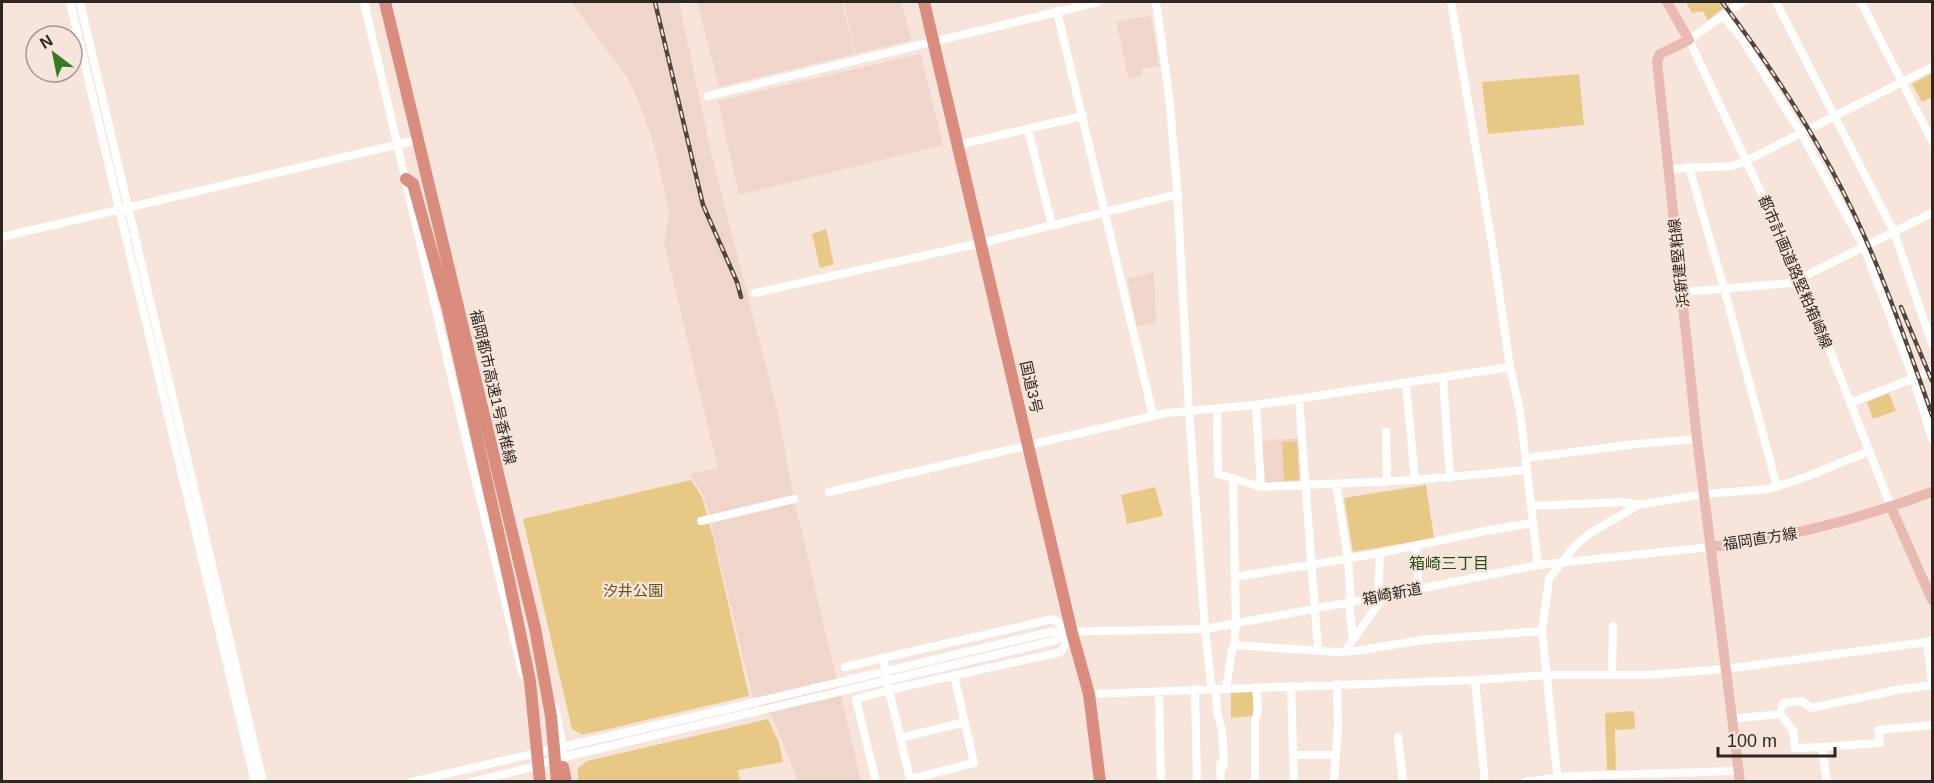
<svg xmlns="http://www.w3.org/2000/svg" width="1934" height="783" font-family="Arial,'Noto Sans JP',sans-serif">
<rect width="100%" height="100%" fill="#f7e5db"/>
<path fill="#f0d6ca" d="M571 2H679L711 152 778 414 795 504 861 781H798L773 719 752 695 704 496 689 474 718 468 664 243 669 213 654 144 638 100 628 79Z
M697 2H846L842 3 855 54 719 87Z
M854 2H901L912 40 856 54 844 4Z
M1151 15 1159 66 1142 69V76L1129 79 1116 22Z
M920 54 943 145 739 195 718 101Z
M1154 272 1156 323 1137 327 1127 279Z
M1298 438 1301 483 1265 484 1261 441Z"/>
<path fill="#e8c885" d="M1686 2H1719L1724 8 1708 20 1703 11 1692 13Z
M1932 73V97L1922 102 1912 84Z
M1579 74 1584 125 1488 134 1482 82Z
M826 229 834 264 820 268 812 234Z
M1889 393 1896 411 1873 419 1867 402Z
M1297 441 1299 480 1284 481 1282 442Z
M691 480 702 497 713 537 749 696 582 735 572 729 523 519Z
M1426 485 1434 538 1353 552 1344 498Z
M1155 487 1163 516 1127 524 1121 495Z
M1254 691 1253 716 1231 718V692Z
M1634 711 1635 729 1615 730 1616 770H1607L1605 713Z
M768 719 779 743 783 762 738 770 740 781H578V768L587 761Z"/>
<g fill="none" stroke-linecap="round" stroke-linejoin="round">
<path stroke="#fff" stroke-width="8" d="M70 2 255 782
M80 2 263 782
M364 2 472 465 523 675
M1156 2 1169 96 1177 187 1189 411 1205 629 1211 684 1216 693 1217 712 1222 730 1224 764 1221 770
M1451 2 1491 237 1510 367 1520 411 1538 565
M1742 2 1689 40 1802 279 1891 507
M1776 2 1894 232 1932 344
M1861 2 1932 141
M1057 11 1153 415
M1723 16 1743 40 1801 133 1864 247 1914 380 1932 439
M708 96 1098 2
M1028 129 1052 225
M958 145 1083 116
M1689 167 1724 288 1777 487
M1669 169 1732 166 1746 161 1932 67
M2 237 421 139
M1682 292 1791 283 1932 213
M755 293 981 243 1178 194
M1443 377 1450 478
M1406 383 1415 480
M1299 399 1318 650
M1850 403 1932 371
M1256 405 1261 487
M1217 409 1218 474 1261 487 1415 480 1527 470
M1386 432 1387 482
M1526 458 1636 444 1697 439
M1336 484 1348 559 1351 602
M829 492 1166 413 1256 405 1510 367
M1532 506 1624 502 1638 505
M701 521 794 499
M1416 547 1419 589
M1235 577 1380 553 1485 531 1533 523
M1378 598 1380 553
M1349 603 1353 640
M1053 619 1072 633 1061 652 889 690 883 658Z
M1927 642 1932 683
M1234 645 1337 652 1356 651 1422 640 1542 631
M1345 651 1384 596
M845 667 883 658
M1612 675 1613 626
M1475 680 1485 782
M1291 686 1294 782
M1226 688 1232 650 1234 645 1236 623 1233 478
M1195 689 1197 782
M1159 691 1161 782
M1089 694 1475 680 1548 675H1647L1725 669 1927 642 1932 640
M555 708 563 747 562 772
M1780 714 1793 730 1795 748 1822 747
M1731 719 1780 714 1783 703 1802 701 1811 708 1897 690 1932 685
M1398 737 1403 782
M900 738 965 722
M1294 755H1336
M1220 764 1221 782
M411 782 697 716 1050 632 1205 629 1384 596 1538 565 1710 547
M471 782 525 769 564 757 1053 641 1069 634
M876 782 856 699 889 690 910 779 974 763 954 675
M1255 782V720L1258 711 1256 687
M1334 782 1338 725 1337 684
M1525 782 1571 776 1738 771
M1558 782 1542 631 1549 579 1575 546 1589 534 1638 505 1704 494 1769 489 1798 480 1870 451
M1827 782 1822 747 1880 743 1878 730 1932 725"/>
<path stroke="#e9bab1" stroke-width="10" d="M1667 2 1689 40 1660 54 1657 61 1697 439 1740 782
M1891 507 1932 600
M1710 547C1788 538 1860 519 1932 492"/>
<path stroke="#da8c7d" stroke-width="12" d="M385 2 535 628 551 716 557 782
M924 2 1072 633 1089 694 1100 782
M406 179 413 184 448 310 509 580 530 681 540 782
M563 767 566 782"/>
<defs>
<path id="rail" d="M655 2 703 205 737 282 741 297
M1722 2C1782 81 1837 168 1875 261 1896 311 1914 364 1932 415
M1901 307 1932 381"/>
</defs>
<use href="#rail" stroke="#4e4540" stroke-width="4.5"/>
<use href="#rail" stroke="#f7e5db" stroke-width="2" stroke-dasharray="7" stroke-linecap="butt"/>
</g>
<g text-anchor="middle" stroke-width="4.5" stroke-linejoin="round" paint-order="stroke">
<g font-size="15" fill="#2d2622" stroke="#f7e5db">
<text transform="translate(1679 263) rotate(-96)" y="5">浜新建堅粕線</text>
<text transform="translate(1795 272) rotate(67)" y="5">都市計画道路堅粕箱崎線</text>
<text transform="translate(493 387) rotate(77)" y="5">福岡都市高速1号香椎線</text>
<text transform="translate(1031 387) rotate(77)" y="5">国道3号</text>
<text transform="translate(1760 539) rotate(-9)" y="5">福岡直方線</text>
<text transform="translate(1392 594) rotate(-11)" y="5">箱崎新道</text>
</g>
<g font-size="15" fill="#695011" stroke="#f7e5db">
<text x="633" y="596">汐井公園</text>
</g>
<g font-size="16" fill="#224e15" stroke="#f7e5db">
<text x="1449" y="569">箱崎三丁目</text>
</g>
</g>
<rect width="1934" height="783" fill="none" stroke="#2d2622" stroke-width="6"/>
<g transform="translate(54 54) rotate(328)"><circle r="28" fill="#f7e5db" stroke="#a69991" stroke-width="1.5"/>
<path d="M0-4.5L10 22L0 15L-10 22Z" fill="#367c21"/>
<text y="-9" font-size="16" font-weight="bold" text-anchor="middle" fill="#2d2622">N</text>
</g>
<path d="M1718 747v9h117v-9" fill="none" stroke="#2d2622" stroke-width="3"/>
<text x="1727" y="747" font-size="18" fill="#2d2622" stroke="#f7e5db" stroke-width="4.5" paint-order="stroke">100 m</text>
</svg>
